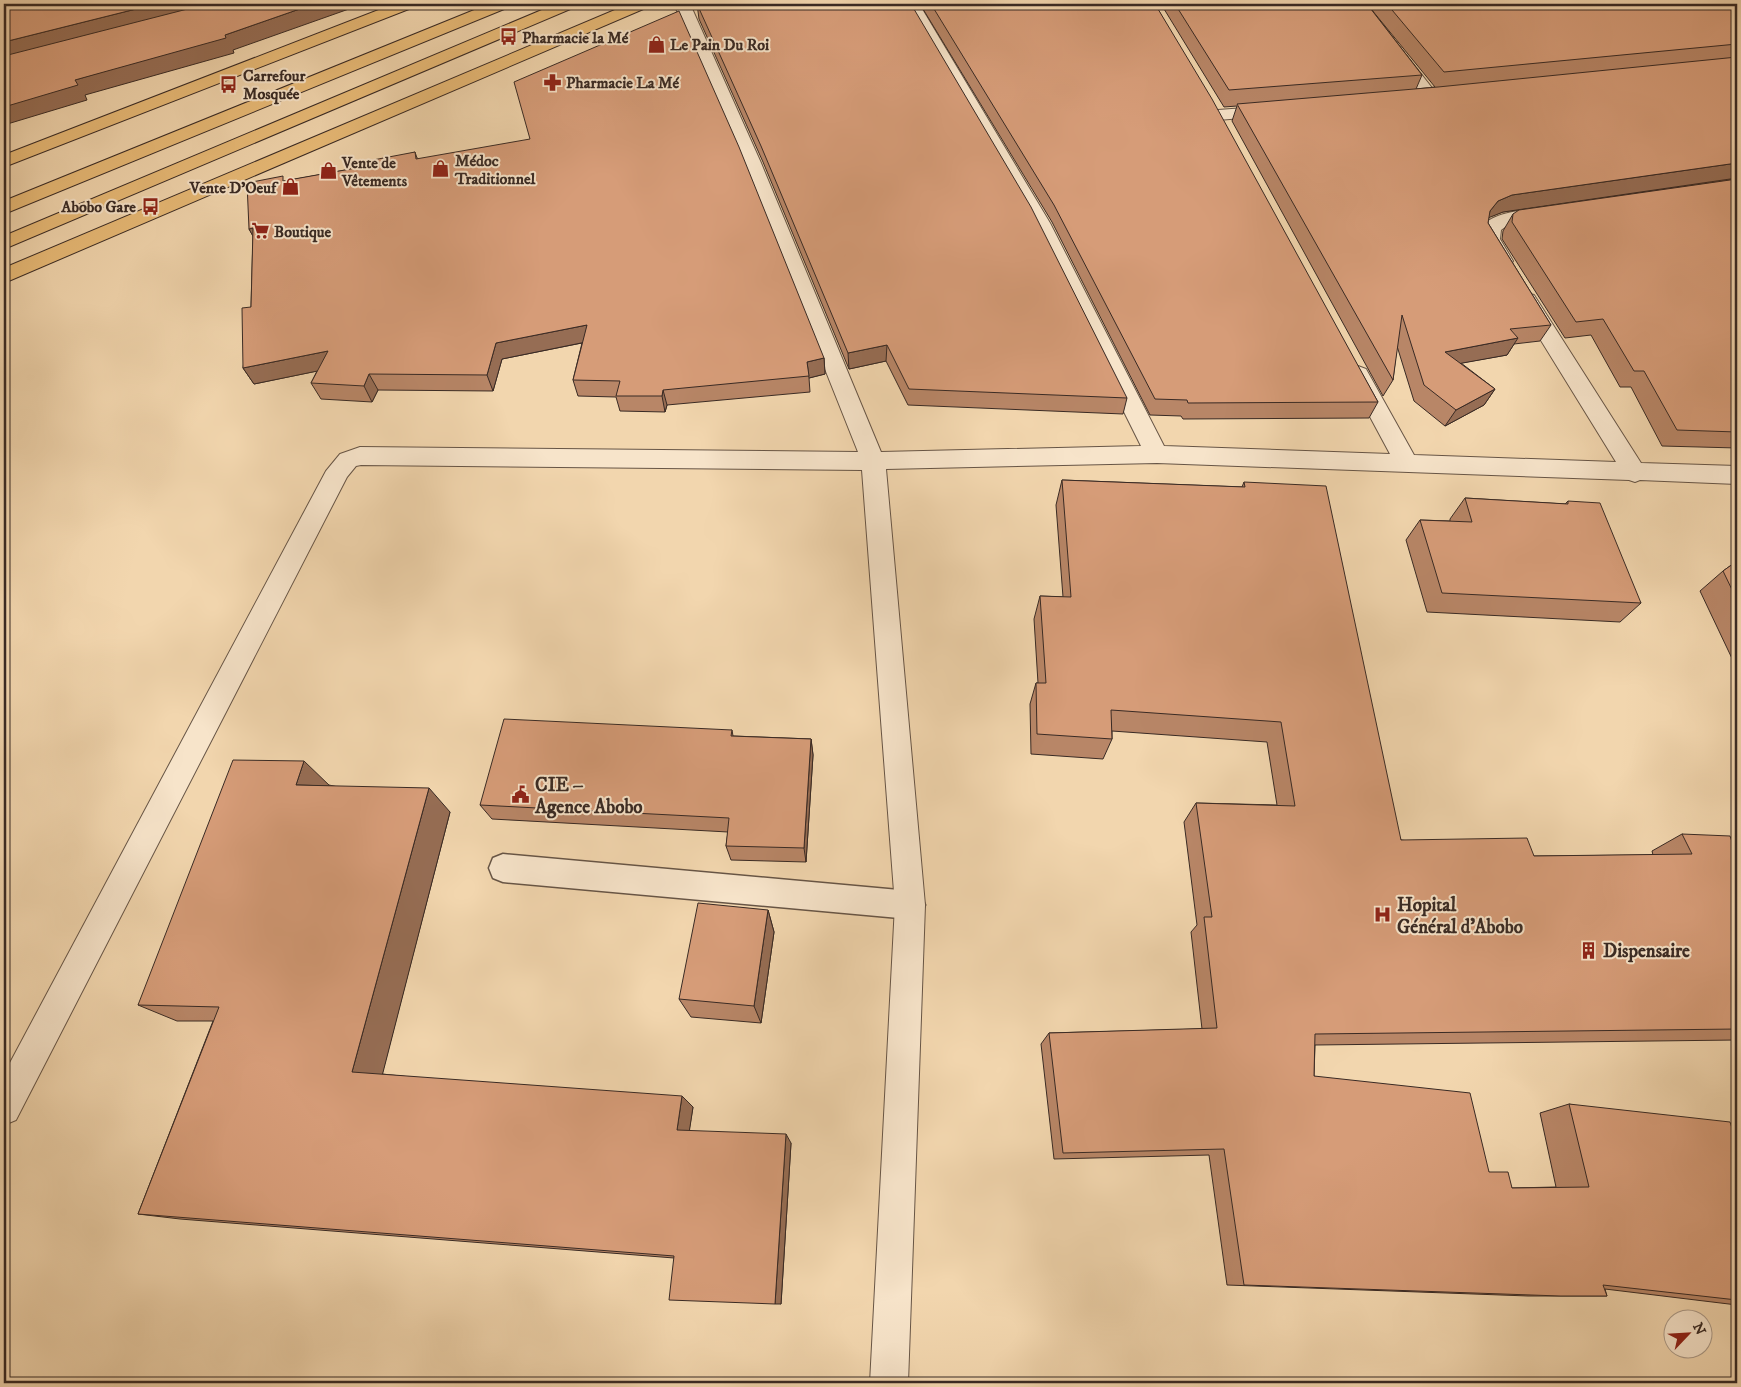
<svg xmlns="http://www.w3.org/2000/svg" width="1741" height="1387" font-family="'IM FELL DW Pica',serif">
<rect width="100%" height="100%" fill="#f2d6ae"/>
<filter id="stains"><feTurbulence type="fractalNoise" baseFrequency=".004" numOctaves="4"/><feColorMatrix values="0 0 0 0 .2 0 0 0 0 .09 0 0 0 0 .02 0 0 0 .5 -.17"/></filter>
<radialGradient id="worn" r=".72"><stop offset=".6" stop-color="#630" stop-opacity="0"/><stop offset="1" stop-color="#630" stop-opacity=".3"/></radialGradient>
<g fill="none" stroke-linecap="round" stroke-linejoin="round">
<defs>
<path id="lane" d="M503 854 910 891 920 895 925 905 920 915 910 919 503 882 493 878 489 868 493 858Z"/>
<path id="street" d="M674 4H690L761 163 881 452 1141 446 1030 223 903 4H919L1050 223 1164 446 1390 454 1347 374 1350 369 1358 366 1366 369 1414 455 1616 462 1516 300 1520 295 1527 293 1534 295 1641 463 1737 466V484L1640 480 1635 482 1629 480 1157 463 886 469 925 905 908 1383H870L895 905 862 470 361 465 356 466 347 477 16 1120 4 1125V1074L326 471 340 454 360 447 858 452 743 163Z
M1350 4H1366L1436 93 1439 97 1436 101 1430 102 1424 101Z
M1272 106 1278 107 1281 111 1278 115 1218 120 1212 119 1209 115 1212 111 1218 110Z
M1548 207 1555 209 1558 213 1555 217 1508 225 1501 230 1500 239 1513 261 1510 266 1503 267 1496 266C1491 258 1481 247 1480 238 1476 211 1530 210 1548 207Z"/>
<path id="primary" d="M394 4H416L414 7 4 167V155Z
M489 4H511L509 7 4 214V201Z
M556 4H577L575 7 4 249V236Z
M629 4H650L648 7 4 283V268Z"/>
</defs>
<use href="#lane" stroke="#675546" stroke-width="3"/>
<use href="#street" stroke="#675546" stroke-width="2"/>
<use href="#primary" stroke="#392a24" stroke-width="2"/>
<use href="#lane" fill="#f7e4ca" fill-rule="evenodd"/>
<use href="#street" fill="#f7e4ca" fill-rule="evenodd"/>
<use href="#primary" fill="#e9bb77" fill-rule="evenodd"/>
</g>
<path fill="#b88667" stroke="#392a24" d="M697 4 1127 398 1123 414 908 405 886 361 849 369 763 162 699 19Z
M920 4H1155L1378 402 1369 418 1183 419 1181 416 1150 415 1052 222Z
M1161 4H1367L1422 75 1416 89 1435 87 1367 4H1737V179L1503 212 1489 217 1488 223 1551 325 1540 341 1514 344 1507 355 1461 363 1495 389 1484 405 1445 426 1414 401 1397 346 1393 380 1383 396 1232 121 1237 106 1224 107Z
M415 152 417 158 824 358 825 374 809 378 810 392 667 405 665 412 620 411 616 397 578 396 573 380 582 343 502 359 493 391 378 390 372 402 321 399 311 383 317 371 254 384 243 368 251 307 253 236 249 229 285 181 373 165Z
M1737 179V448L1662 446 1631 387H1620L1591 335 1565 338 1502 239 1503 231 1513 214Z
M1062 480 1242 487 1244 482 1401 840 1534 856 1653 855 1652 851 1682 834 1737 856V1040L1315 1045 1314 1076 1489 1172 1512 1188 1556 1187 1540 1113 1569 1104 1737 1144V1305L1605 1289 1607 1296H1528L1227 1285 1209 1155 1054 1159 1041 1044 1049 1033 1202 1029 1191 932 1197 925 1184 822 1196 803 1277 805 1267 742 1112 731V739L1103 759 1031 754 1030 704 1036 683H1038L1034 619 1040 596 1063 597 1056 505Z
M1465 498 1565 504 1568 501 1641 603 1620 622 1427 612 1406 540 1420 520 1450 521V519Z
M1737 561V669L1700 591 1723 571Z
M732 730 733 736 811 739 813 755 806 862 731 860 726 846 728 832 492 819 480 805Z
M329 785 450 812 382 1074 693 1107 689 1131 791 1143 781 1304 674 1258 180 1219 138 1214 213 1021H177L138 1005Z
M768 910 774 932 761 1023 691 1017 679 999Z"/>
<path fill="#966d54" stroke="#392a24" d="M156 4H211L4 60V42Z
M314 4H363L233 50 234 53 85 95 87 100 4 125V107L75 80 225 35Z
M1737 163V178L1503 212 1488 218 1490 211 1498 201 1512 195Z
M253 228 258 245 249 229Z
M587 325 591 341 502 359 493 391 487 375 496 343Z
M1518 338 1507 355 1435 368 1445 352Z
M887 345 886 361 849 369 848 353Z
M328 351 337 367 254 384 243 368Z
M824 358 825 374 809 378 807 362Z
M369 374 378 390 372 402 364 386Z
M1495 389 1484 405 1445 426 1456 410Z
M663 390 667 405 665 412 662 396Z
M811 739 813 755 806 862 804 848Z
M304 761 330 786 296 785Z
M429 788 450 812 380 1084 352 1072Z
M768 910 774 932 761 1023 754 1006Z
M682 1096 693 1107 688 1140 677 1130Z
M786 1134 791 1143 781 1304H775Z"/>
<path fill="#d69c78" stroke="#392a24" d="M4 4H156L4 42Z
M207 4H314L225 35 226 38 75 80 78 85 4 107V56Z
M697 4H911L1031 207 1127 398 909 389 887 345 848 353 761 146Z
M931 4H1155L1212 99 1378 402 1188 403 1187 400 1155 399 1054 205Z
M1175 4H1367L1422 75 1229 90Z
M1387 4H1737V44L1444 72Z
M679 11 739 147 824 358 807 362 809 376 663 390 662 396H616L620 381 573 380 587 325 496 343 487 375 369 374 364 386 311 383 328 351 243 368 242 308 251 307 253 228 249 229 247 183 283 176V181L373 165V160L415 152 416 159 530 139 514 82Z
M1737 57V163L1512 195 1498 201 1490 211 1488 223 1551 325 1510 329 1518 338 1445 352 1495 389 1456 410 1424 385 1402 315 1393 380 1237 104 1438 87Z
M1737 179V432L1677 430 1644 371H1634L1603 319 1576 322 1512 222 1513 214 1519 210Z
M1062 480 1245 487 1244 482 1326 486 1401 840 1527 838 1534 856 1692 854 1682 834 1730 836 1737 856V894H1734L1737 901V1029L1315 1034 1314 1076 1470 1093 1489 1172H1508L1512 1188 1589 1187 1569 1104 1730 1122 1737 1144V1300L1603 1285 1607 1296H1560L1244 1285 1224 1149 1063 1153 1049 1033 1217 1028 1204 917H1212L1196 803 1295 806 1281 722 1111 710 1112 739 1037 734 1036 683H1046L1040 596 1071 597Z
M1465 498 1568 504V501L1600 503 1641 603 1442 593 1420 520 1472 522Z
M1737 561V600L1723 571Z
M504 719 732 730 731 736 811 739 804 848 726 846 729 818 480 805Z
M233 760 304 761 296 785 429 788 352 1072 682 1096 677 1130 786 1134 775 1304 669 1300 674 1256 138 1214 219 1007 138 1005Z
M698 903 768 910 754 1006 679 999Z"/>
<defs>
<symbol id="bus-bare" viewBox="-9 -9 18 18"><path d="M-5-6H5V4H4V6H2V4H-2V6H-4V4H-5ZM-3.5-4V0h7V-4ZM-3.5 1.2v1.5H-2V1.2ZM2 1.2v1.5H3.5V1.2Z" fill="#8f2418" stroke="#f7e4ca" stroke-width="2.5" paint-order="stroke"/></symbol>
<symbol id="shop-bare" viewBox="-9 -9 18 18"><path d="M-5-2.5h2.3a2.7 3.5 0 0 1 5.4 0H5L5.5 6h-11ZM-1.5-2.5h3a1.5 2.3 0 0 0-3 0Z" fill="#8f2418" stroke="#f7e4ca" stroke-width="2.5" paint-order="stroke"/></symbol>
<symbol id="pharmacy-bare" viewBox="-9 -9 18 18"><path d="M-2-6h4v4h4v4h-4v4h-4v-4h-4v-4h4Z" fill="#8f2418" stroke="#f7e4ca" stroke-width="2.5" paint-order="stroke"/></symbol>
<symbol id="supermarket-bare" viewBox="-9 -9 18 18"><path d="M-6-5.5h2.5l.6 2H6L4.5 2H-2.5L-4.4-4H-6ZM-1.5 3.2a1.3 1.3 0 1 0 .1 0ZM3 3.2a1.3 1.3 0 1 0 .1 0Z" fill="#8f2418" stroke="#f7e4ca" stroke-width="2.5" paint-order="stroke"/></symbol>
<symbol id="civic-bare" viewBox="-9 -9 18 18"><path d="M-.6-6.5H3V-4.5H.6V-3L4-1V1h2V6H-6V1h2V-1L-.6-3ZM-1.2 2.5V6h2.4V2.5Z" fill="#8f2418" stroke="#f7e4ca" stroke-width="2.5" paint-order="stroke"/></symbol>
<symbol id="hospital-bare" viewBox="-9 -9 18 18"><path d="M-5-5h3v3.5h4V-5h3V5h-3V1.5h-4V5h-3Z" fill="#8f2418" stroke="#f7e4ca" stroke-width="2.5" paint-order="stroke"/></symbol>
<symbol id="building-bare" viewBox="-9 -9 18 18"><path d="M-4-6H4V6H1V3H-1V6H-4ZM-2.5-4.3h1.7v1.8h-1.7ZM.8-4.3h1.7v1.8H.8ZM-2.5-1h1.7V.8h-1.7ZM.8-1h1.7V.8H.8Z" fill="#8f2418" stroke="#f7e4ca" stroke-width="2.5" paint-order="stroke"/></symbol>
</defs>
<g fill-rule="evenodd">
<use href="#bus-bare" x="496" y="24" width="25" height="25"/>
<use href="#shop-bare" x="644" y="32" width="25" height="25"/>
<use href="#pharmacy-bare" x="540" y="70" width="25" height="25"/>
<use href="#bus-bare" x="216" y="72" width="25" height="25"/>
<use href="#shop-bare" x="428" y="156" width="25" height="25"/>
<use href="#shop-bare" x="316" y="158" width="25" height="25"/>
<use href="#shop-bare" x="278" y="174" width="25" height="25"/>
<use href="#bus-bare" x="138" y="194" width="25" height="25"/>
<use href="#supermarket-bare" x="248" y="218" width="25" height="25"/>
<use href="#civic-bare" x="508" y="782" width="25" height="25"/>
<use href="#hospital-bare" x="1370" y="902" width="25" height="25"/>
<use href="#building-bare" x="1576" y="938" width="25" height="25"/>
</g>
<g text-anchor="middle" stroke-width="4" stroke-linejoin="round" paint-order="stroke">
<g font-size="16" font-weight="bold" fill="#392a24" stroke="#f7e4ca" text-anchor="start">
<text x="522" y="43">Pharmacie la Mé</text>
<text x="670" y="50">Le Pain Du Roi</text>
<text x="243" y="81">Carrefour<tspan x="243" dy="18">Mosquée</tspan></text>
<text x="566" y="88">Pharmacie La Mé</text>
<text x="455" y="166">Médoc<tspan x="455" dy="18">Traditionnel</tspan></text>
<text x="342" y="168">Vente de<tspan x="342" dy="18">Vêtements</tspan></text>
<text x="276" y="193" text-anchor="end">Vente D'Oeuf</text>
<text x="136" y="212" text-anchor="end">Abobo Gare</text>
<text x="274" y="237">Boutique</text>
</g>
<g font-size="19" font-weight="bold" fill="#392a24" stroke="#f7e4ca" text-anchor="start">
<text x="535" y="791">CIE –<tspan x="535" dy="22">Agence Abobo</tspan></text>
<text x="1397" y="911">Hopital<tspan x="1397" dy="22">Général d'Abobo</tspan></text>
<text x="1603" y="957">Dispensaire</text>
</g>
</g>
<rect width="1741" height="1387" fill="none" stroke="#f2d6ae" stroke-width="20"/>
<rect x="5" y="5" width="1731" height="1377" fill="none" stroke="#392a24" stroke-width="2.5"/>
<rect x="10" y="10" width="1721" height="1367" fill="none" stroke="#392a24"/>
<g transform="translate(1688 1334) rotate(65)"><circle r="24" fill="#f7e4ca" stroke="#ab9a88"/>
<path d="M0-4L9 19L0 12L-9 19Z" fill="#8f2418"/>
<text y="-8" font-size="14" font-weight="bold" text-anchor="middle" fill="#392a24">N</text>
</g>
<rect width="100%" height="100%" filter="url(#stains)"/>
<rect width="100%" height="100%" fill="url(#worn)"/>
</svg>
